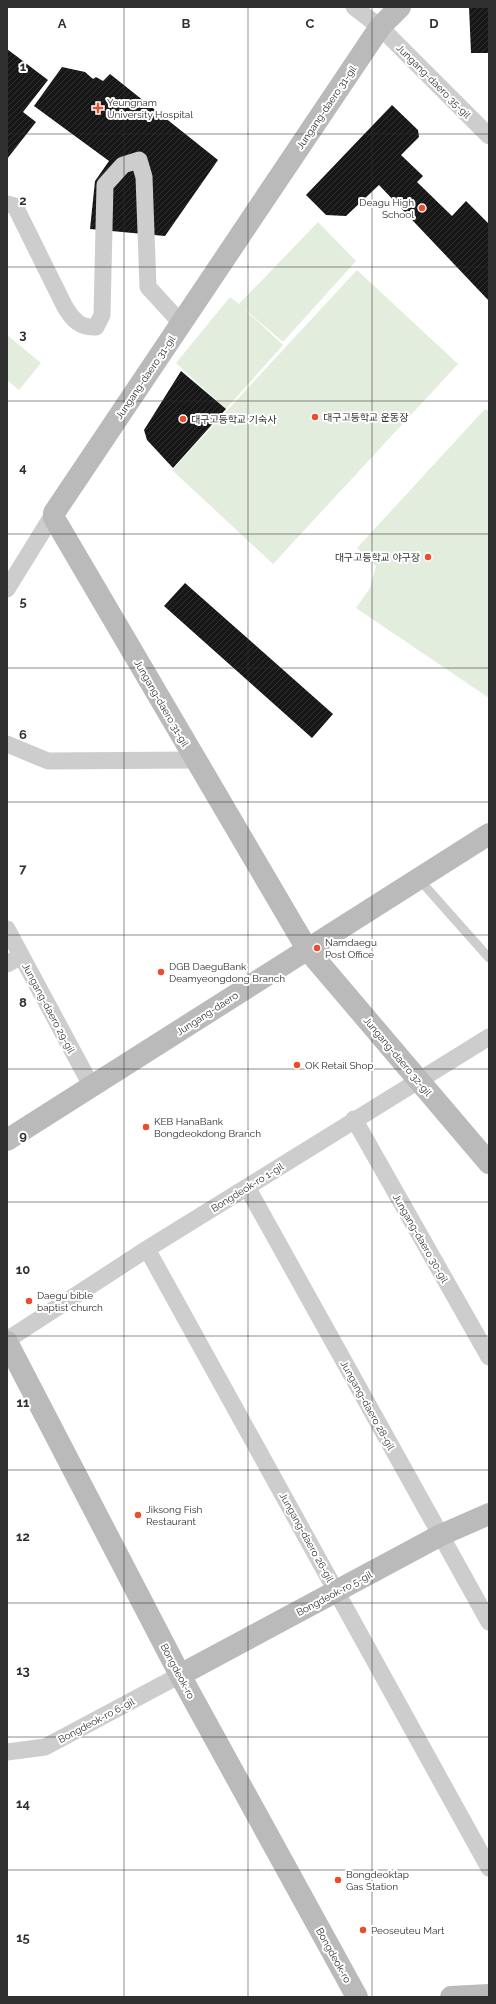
<svg xmlns="http://www.w3.org/2000/svg" width="496" height="2004" font-family="Raleway,'Noto Sans KR',sans-serif">
<defs>
<pattern id="building-hatch" width="6" height="6" patternUnits="userSpaceOnUse"><rect width="6" height="6" fill="#171717"/><path d="M-1 1l2-2M0 6l6-6M5 7l2-2" fill="none" stroke="#303030"/></pattern>
</defs>
<rect width="100%" height="100%" fill="#fff"/>
<path fill="#e2eddd" d="M318 222 356 261 283 342 241 306 283 345 226 409 176 363 230 297 239 304Z
M357 270 458 364 273 564 172 470Z
M7 335 41 363 19 390 7 380Z
M485 409 489 411V698L356 608 370 588 376 566 357 548Z"/>
<path fill="url(#building-hatch)" d="M469 7H489V53H471Z
M7 49 48 80 23 112 36 122 7 159Z
M62 67 85 72 93 79 96 77 103 81 110 74 218 160 165 236 90 229 95 181 109 161 34 106Z
M392 105 418 130 419 137 401 155 423 176 417 182 452 216 466 201 489 224V301L379 185 346 216 326 215 306 195Z
M181 371 226 409 173 468 147 440 144 430Z
M185 583 333 714 312 738 164 606Z"/>
<g fill="none" stroke-linecap="round" stroke-linejoin="round">
<path stroke="#cdcdcd" stroke-width="9" d="M418 878 489 958"/>
<path stroke="#cdcdcd" stroke-width="17" d="M354 7 380 27 489 136
M7 204 15 206 65 307C73 320 80 328 96 327L102 315 105 185 123 165 139 160 144 177 148 287 181 323
M7 589 54 513
M7 744 48 761 195 760
M7 929 92 1087
M7 964 21 956
M354 1119 489 1357
M247 1187 489 1622
M147 1249 489 1868
M7 1340 147 1249 489 1037
M7 1752 45 1747 180 1675"/>
<path stroke="#bababa" stroke-width="22" d="M400 7 380 27 54 513V518L307 949 489 1163
M7 1140 489 834
M7 1342 180 1675 357 1997
M180 1675 441 1535 489 1514
M451 1997 489 1995"/>
</g>
<path fill="none" stroke="#303030" stroke-width="1" stroke-opacity="0.55" d="M124 7V1997M248 7V1997M372 7V1997M7 134H489M7 267H489M7 401H489M7 534H489M7 668H489M7 802H489M7 935H489M7 1069H489M7 1202H489M7 1336H489M7 1470H489M7 1603H489M7 1737H489M7 1870H489"/>
<g fill="#e94f2f" stroke="#fff" stroke-width="1.5">
<path d="M96 102h4v4h4v4h-4v4h-4v-4h-4v-4h4z"/>
<circle cx="422" cy="208" r="4"/>
<circle cx="315" cy="417" r="4"/>
<circle cx="183" cy="419" r="4"/>
<circle cx="428" cy="557" r="4"/>
<circle cx="317" cy="948" r="4"/>
<circle cx="161" cy="972" r="4"/>
<circle cx="297" cy="1065" r="4"/>
<circle cx="146" cy="1127" r="4"/>
<circle cx="29" cy="1301" r="4"/>
<circle cx="138" cy="1515" r="4"/>
<circle cx="338" cy="1880" r="4"/>
<circle cx="363" cy="1930" r="4"/>
</g>
<g text-anchor="middle" stroke-width="4" stroke-linejoin="round" paint-order="stroke">
<g font-size="10" fill="#303030" stroke="#fff">
<text transform="translate(434 81) rotate(45)" y="4">Jungang-daero 35-gil</text>
<text transform="translate(326 107) rotate(-56)" y="4">Jungang-daero 31-gil</text>
<text transform="translate(145 377) rotate(-56)" y="4">Jungang-daero 31-gil</text>
<text transform="translate(162 703) rotate(60)" y="4">Jungang-daero 31-gil</text>
<text transform="translate(49 1008) rotate(62)" y="4">Jungang-daero 29-gil</text>
<text transform="translate(207 1013) rotate(-33)" y="4">Jungang-daero</text>
<text transform="translate(398 1056) rotate(50)" y="4">Jungang-daero 32-gil</text>
<text transform="translate(247 1187) rotate(-32)" y="4">Bongdeok-ro 1-gil</text>
<text transform="translate(421 1238) rotate(60)" y="4">Jungang-daero 30-gil</text>
<text transform="translate(368 1405) rotate(61)" y="4">Jungang-daero 28-gil</text>
<text transform="translate(307 1537) rotate(61)" y="4">Jungang-daero 26-gil</text>
<text transform="translate(334 1593) rotate(-28)" y="4">Bongdeok-ro 5-gil</text>
<text transform="translate(178 1671) rotate(62)" y="4">Bongdeok-ro</text>
<text transform="translate(96 1720) rotate(-28)" y="4">Bongdeok-ro 6-gil</text>
<text transform="translate(334 1955) rotate(61)" y="4">Bongdeok-ro</text>
</g>
<g font-size="10" fill="#303030" stroke="#fff" text-anchor="start">
<text x="107" y="106">Yeungnam<tspan x="107" dy="12">University Hospital</tspan></text>
<text x="414" y="206" text-anchor="end">Deagu High<tspan x="414" dy="12">School</tspan></text>
<text x="323" y="421">대구고등학교 운동장</text>
<text x="191" y="423">대구고등학교 기숙사</text>
<text x="420" y="561" text-anchor="end">대구고등학교 야구장</text>
<text x="325" y="946">Namdaegu<tspan x="325" dy="12">Post Office</tspan></text>
<text x="169" y="970">DGB DaeguBank<tspan x="169" dy="12">Deamyeongdong Branch</tspan></text>
<text x="305" y="1069">OK Retail Shop</text>
<text x="154" y="1125">KEB HanaBank<tspan x="154" dy="12">Bongdeokdong Branch</tspan></text>
<text x="37" y="1299">Daegu bible<tspan x="37" dy="12">baptist church</tspan></text>
<text x="146" y="1513">Jiksong Fish<tspan x="146" dy="12">Restaurant</tspan></text>
<text x="346" y="1878">Bongdeoktap<tspan x="346" dy="12">Gas Station</tspan></text>
<text x="371" y="1934">Peoseuteu Mart</text>
</g>
</g>
<g font-size="13" text-anchor="middle" font-weight="bold" fill="#303030" stroke="#fff" stroke-width="4" stroke-linejoin="round" paint-order="stroke">
<text x="62" y="28">A</text>
<text x="186" y="28">B</text>
<text x="310" y="28">C</text>
<text x="434" y="28">D</text>
<text x="23" y="71">1</text>
<text x="23" y="205">2</text>
<text x="23" y="339">3</text>
<text x="23" y="472">4</text>
<text x="23" y="606">5</text>
<text x="23" y="739">6</text>
<text x="23" y="873">7</text>
<text x="23" y="1007">8</text>
<text x="23" y="1140">9</text>
<text x="23" y="1274">10</text>
<text x="23" y="1407">11</text>
<text x="23" y="1541">12</text>
<text x="23" y="1675">13</text>
<text x="23" y="1808">14</text>
<text x="23" y="1942">15</text>
</g>
<rect width="496" height="2004" fill="none" stroke="#303030" stroke-width="16"/>
</svg>
